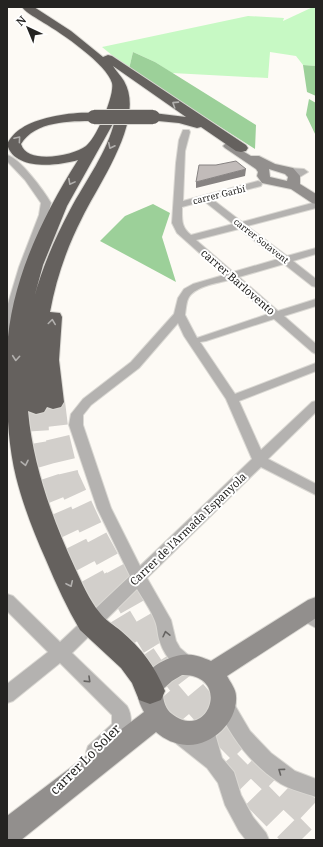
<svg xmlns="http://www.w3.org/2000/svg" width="323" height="847" font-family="'Noto Serif',serif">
<rect width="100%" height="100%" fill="#fdfaf5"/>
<path fill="#c7f9c4" d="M313 7H316V66L303 65 296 56 270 52 268 78 172 73 155 62 133 52 129 69 102 47 248 16 284 18 283 21Z"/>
<path fill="#9cd099" d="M133 52 155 62 256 125 255 149 129 69Z
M303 65 316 66V96L307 92Z
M309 99 316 103V136L306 115Z
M153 204 170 213 162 237 176 282 100 241 125 216Z"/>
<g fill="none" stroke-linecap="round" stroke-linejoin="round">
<path stroke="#d2cfcb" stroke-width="24" stroke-dasharray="24 12" stroke-linecap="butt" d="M53 402 57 435 67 477 93 533 119 581
M36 407C37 418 36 430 38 441 45 485 73 542 95 581"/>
<path stroke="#d2cfcb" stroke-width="30" stroke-dasharray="30 15" stroke-linecap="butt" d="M94 580 132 643 164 691 225 763 301 840
M119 580C139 615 158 651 183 683 222 733 270 776 316 820"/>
<defs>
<path id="street" d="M183 130H189L190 132 185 151 183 201 258 181 261 182 262 184 261 186 212 199 242 222 316 202V208L247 226 287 256 316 248V254L293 261 316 279V287L312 286 284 264 239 277 278 311 316 299V306L284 316 316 344V354L312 352 274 319 206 341 200 342 235 394 316 363V371L239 401 261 450 312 402 316 401V412L268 459 316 484V495L261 467 147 578 171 620 176 641 180 648 194 660 197 665 194 670C179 676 164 655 160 642 157 635 158 628 155 621 151 610 143 599 137 589L72 653 127 706C130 711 131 716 131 722 130 734 106 757 95 761L88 758 86 752 88 746 112 724V715L60 663 13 701 7 703V684L48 652 7 611V594L13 596 60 642 130 576 97 508 69 425 71 414 83 399 131 362 174 314 178 298 184 289 193 284 224 275 177 233 172 223 176 163 179 140ZM204 201 233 224 191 235C181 227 182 220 182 207ZM239 229 278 259 233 272 196 240ZM229 280 268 314 197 338 185 315C186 309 186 302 189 297 196 286 218 283 229 280ZM178 323 184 336 226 399 252 459 140 566 111 508 83 425V415L91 405 139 368Z
M7 155C20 158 44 191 51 203L48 215 24 284 13 335 11 337 7 338V307L19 267 39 215 41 203 25 180 7 161Z
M289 168 304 169 308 172 295 180 291 177 294 174 286 173 285 171Z
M304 606 316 612V628L298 618 296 613 298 608Z
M224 695 230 697 250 731 271 753 295 771 316 779V797C305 793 291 790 281 784 249 763 231 737 215 703L218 697Z
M206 720 212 723 222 758 234 772 241 795 253 817 266 833 269 840H246L239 831 225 805 218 783 207 768 173 741 171 735 173 729 180 726 187 729 199 739 197 729 200 723Z"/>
<path id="secondary" d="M229 143 251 156H259L275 164 293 168 300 176V184L316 194V204L312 203 291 189 262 183 257 176 258 172 256 169 225 148 223 146 225 144ZM269 169 285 174 288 177 287 181 270 177Z
M316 597V618L227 676C230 682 236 689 236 696 238 721 213 746 187 745 175 744 165 740 156 732L21 840H7V816L144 712C141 706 138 701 138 694 139 673 162 658 181 655 191 653 202 657 211 661L308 600ZM182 675C232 674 209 743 172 714 165 709 162 698 163 689L172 681Z"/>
<path id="highway" d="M22 7H34L71 31 103 57 108 55 112 56 246 145 248 148 246 151 241 152 236 151 201 127 197 128 179 123 148 120 147 117 148 114 153 113 186 117 113 66C116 71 121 76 124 81 146 119 99 183 82 218 67 247 56 279 50 312L60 313 62 317 59 360 64 402 61 407 53 409 47 407 44 412 36 414 28 411C33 466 52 518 75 568 82 583 89 600 100 613 105 620 114 625 121 631 141 648 155 666 165 691L161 700 150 704 139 700 132 683 121 668 80 630C67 608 56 584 46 560 34 533 23 505 16 477 9 448 7 418 7 387 7 375 6 363 7 351 10 283 42 217 78 160 57 166 14 171 7 144 11 137 15 132 22 128 38 117 80 110 99 114L100 117 99 120 94 121C70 121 35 121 21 144 27 165 73 156 86 146 96 139 115 95 112 83 107 64 61 33 44 23 37 18 27 14 22 7ZM115 120C107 153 86 180 70 210 55 238 42 268 34 298L43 265 67 206Z"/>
</defs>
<use href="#street" stroke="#dad8d3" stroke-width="2"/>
<use href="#secondary" stroke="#dad8d3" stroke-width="2"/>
<use href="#highway" stroke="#dad8d3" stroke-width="2"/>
<use href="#street" fill="#b4b2b0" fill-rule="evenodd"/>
<use href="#secondary" fill="#928f8d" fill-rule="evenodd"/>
<use href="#highway" fill="#65615e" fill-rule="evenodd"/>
<defs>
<path id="highway-bridge" d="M94 117H153"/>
</defs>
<use href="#highway-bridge" stroke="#dad8d3" stroke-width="16" stroke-linecap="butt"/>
<use href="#highway-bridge" stroke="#65615e" stroke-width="14"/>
</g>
<path fill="#878382" d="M246 169 245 176 196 188V182Z"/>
<path fill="#c1bbb9" stroke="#878382" d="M236 161 246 169 196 182 199 165H216Z"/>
<defs><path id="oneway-chevron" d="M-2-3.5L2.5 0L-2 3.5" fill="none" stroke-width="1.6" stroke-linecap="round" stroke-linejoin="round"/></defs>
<g stroke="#b2b0ae">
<use href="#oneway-chevron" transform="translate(175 104) rotate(-147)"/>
<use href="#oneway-chevron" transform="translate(18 139) rotate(-50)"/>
<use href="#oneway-chevron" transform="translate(111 146) rotate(116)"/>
<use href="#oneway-chevron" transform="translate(71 182) rotate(118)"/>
<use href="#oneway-chevron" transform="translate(52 322) rotate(-82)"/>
<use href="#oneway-chevron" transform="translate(16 358) rotate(95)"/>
<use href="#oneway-chevron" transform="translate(25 463) rotate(78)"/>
<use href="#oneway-chevron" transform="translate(70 584) rotate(65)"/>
</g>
<g stroke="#656361">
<use href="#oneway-chevron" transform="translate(166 634) rotate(-103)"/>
<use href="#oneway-chevron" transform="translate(88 680) rotate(44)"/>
<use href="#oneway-chevron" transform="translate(281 771) rotate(-144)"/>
</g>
<g text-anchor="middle" stroke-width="4" stroke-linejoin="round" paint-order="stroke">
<g font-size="9" fill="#242321" stroke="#fff">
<text transform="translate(219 195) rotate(-14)" y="3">carrer Garbí</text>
<text transform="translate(261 241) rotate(38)" y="3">carrer Sotavent</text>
</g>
<g font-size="11" fill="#242321" stroke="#fff">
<text transform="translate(238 282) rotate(41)" y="4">carrer Barlovento</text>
<text transform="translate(188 529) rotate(-44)" y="4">Carrer de l'Armada Espanyola</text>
</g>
<g font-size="13" fill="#242321" stroke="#fff">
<text transform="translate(85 759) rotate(-45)" y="5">carrer Lo Soler</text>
</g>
</g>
<rect width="323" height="847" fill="none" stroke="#242321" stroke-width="16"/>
<g transform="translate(28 28) rotate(316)" stroke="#ffffff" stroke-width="3" paint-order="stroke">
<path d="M0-3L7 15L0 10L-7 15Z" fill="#242321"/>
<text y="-6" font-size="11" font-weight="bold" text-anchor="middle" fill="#242321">N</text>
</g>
</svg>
